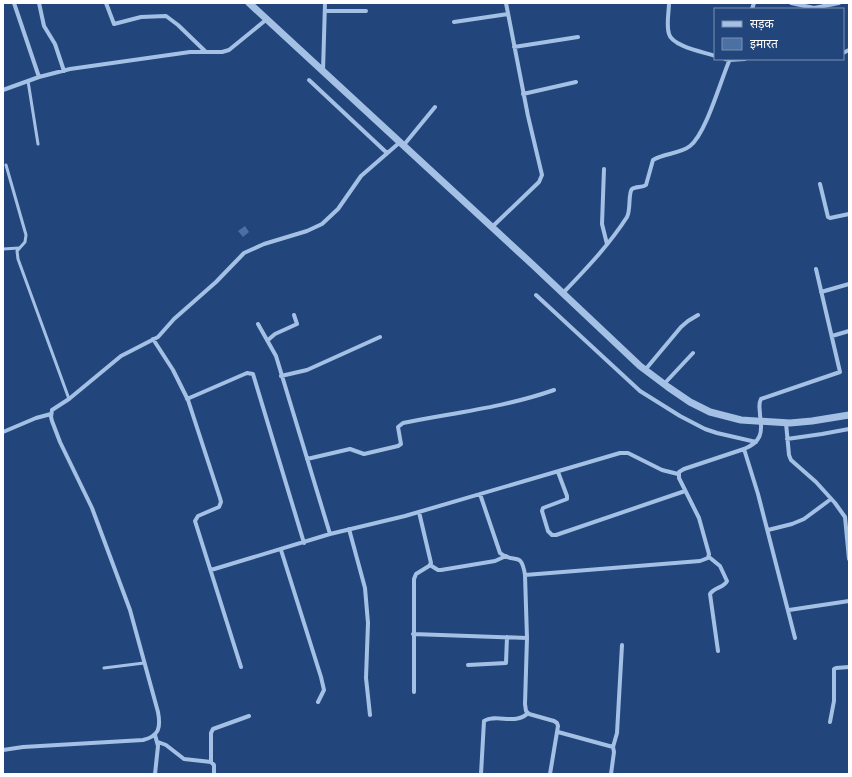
<svg xmlns="http://www.w3.org/2000/svg" width="852" height="777" font-family="'IBM Plex Sans','Noto Sans Devanagari',sans-serif">
<rect width="100%" height="100%" fill="#22467b"/>
<path fill="#4b70a4" d="M245 226 249 232 243 237 238 231Z"/>
<g fill="none" stroke-linecap="round" stroke-linejoin="round">
<path stroke="#a4c0e5" stroke-width="3" d="M28 81 38 144
M6 165 26 235 25 242 17 251 18 259 69 399
M3 249 19 248
M104 668 144 663"/>
<path stroke="#a4c0e5" stroke-width="4" d="M14 3 39 77
M39 3 44 26 55 44 64 71
M106 3 114 24 141 17 166 16 178 25 206 52
M669 3C669 12 666 25 669 34 672 46 703 52 715 56
M791 3 814 8 839 3
M752 9 754 3
M325 11H366
M454 22 508 14
M514 47 578 37
M843 53 849 50
M725 59 729 60 745 59
M323 71 325 3
M309 80 387 153
M3 90 39 77 70 69 190 52H222L229 50 267 19
M523 94 576 82
M403 146 435 107
M604 169 602 224 607 244
M820 184 828 217 830 218 849 214
M492 227 539 182 542 175 528 116 506 3
M821 292 849 284
M563 293C586 269 609 245 627 217 631 210 628 193 632 189 636 186 642 188 646 185L653 160C664 153 680 154 690 146 706 134 721 79 730 59
M536 295 640 391 680 416 705 429 717 433 756 442
M258 324 276 356 330 534
M832 336 849 331
M153 339 173 370 188 400 220 498 221 502 219 507 198 516 195 521 241 667
M268 340 275 334 297 324 294 315
M645 370 681 327 688 321 698 315
M281 376 307 370 380 337
M664 384 693 353
M187 399 247 373 253 374 304 543
M786 423 789 455 791 460 816 482 835 503 845 517 849 559
M3 432 36 418 51 414
M787 439 822 434 849 429
M744 449 758 494 795 638
M307 459 350 449 364 454 398 446 401 444 398 427 403 423C453 413 506 407 554 390
M558 472 567 496V499L543 508 542 511 548 531 552 535H556L685 491
M480 494 500 553C514 565 521 549 525 575
M349 529 365 588 368 623 366 678 370 715
M768 530 792 524 804 519 831 499
M281 550 321 677 324 690 318 702
M709 557 720 566 727 581C724 588 714 587 710 594L718 651
M430 565 438 570H441L495 561 506 556
M211 570 330 534 405 516 620 453H628L662 470 678 474
M789 610 849 601
M413 634 527 638
M468 665 506 663 507 637
M414 692V579L416 574 429 566 431 563 419 512
M830 722 834 701V669L836 668 849 667
M558 732 613 747 614 752 611 774
M155 735 158 746 155 774
M158 742 166 745 184 759 211 762 214 765V774
M613 747 617 733 622 645
M3 750 23 747 143 740C159 736 161 728 158 712L130 610 92 508 60 442 52 421 51 417 52 410 69 399 121 356 158 337 174 319 216 282 244 253 264 244 307 231 322 224 338 209 361 176 399 143
M211 762V733L213 729 249 716
M481 774 484 721C497 713 515 726 528 713
M550 774 558 726 557 723 554 721 529 714 526 711 525 704 527 638 525 575 700 561 708 558 709 554 699 518 679 478V472L684 469 744 449C761 442 763 433 760 415 760 409 758 404 761 399L840 372 816 269"/>
<path stroke="#a4c0e5" stroke-width="7" d="M249 3 533 265 640 366 668 387 690 402 710 412 741 420 790 423 812 421 849 415"/>
</g>
<rect width="852" height="777" fill="none" stroke="#ffffff" stroke-width="8"/>
<rect x="714" y="8" width="130" height="52" fill="#22467b" stroke="#7a90b0"/>
<rect x="722" y="21" width="20" height="6" fill="#a4c0e5" stroke="#7a90b0"/>
<text x="750" y="28" font-size="12" fill="#ffffff">सड़क</text>
<rect x="722" y="38" width="20" height="12" fill="#4b70a4" stroke="#7a90b0"/>
<text x="750" y="48" font-size="12" fill="#ffffff">इमारत</text>
</svg>
